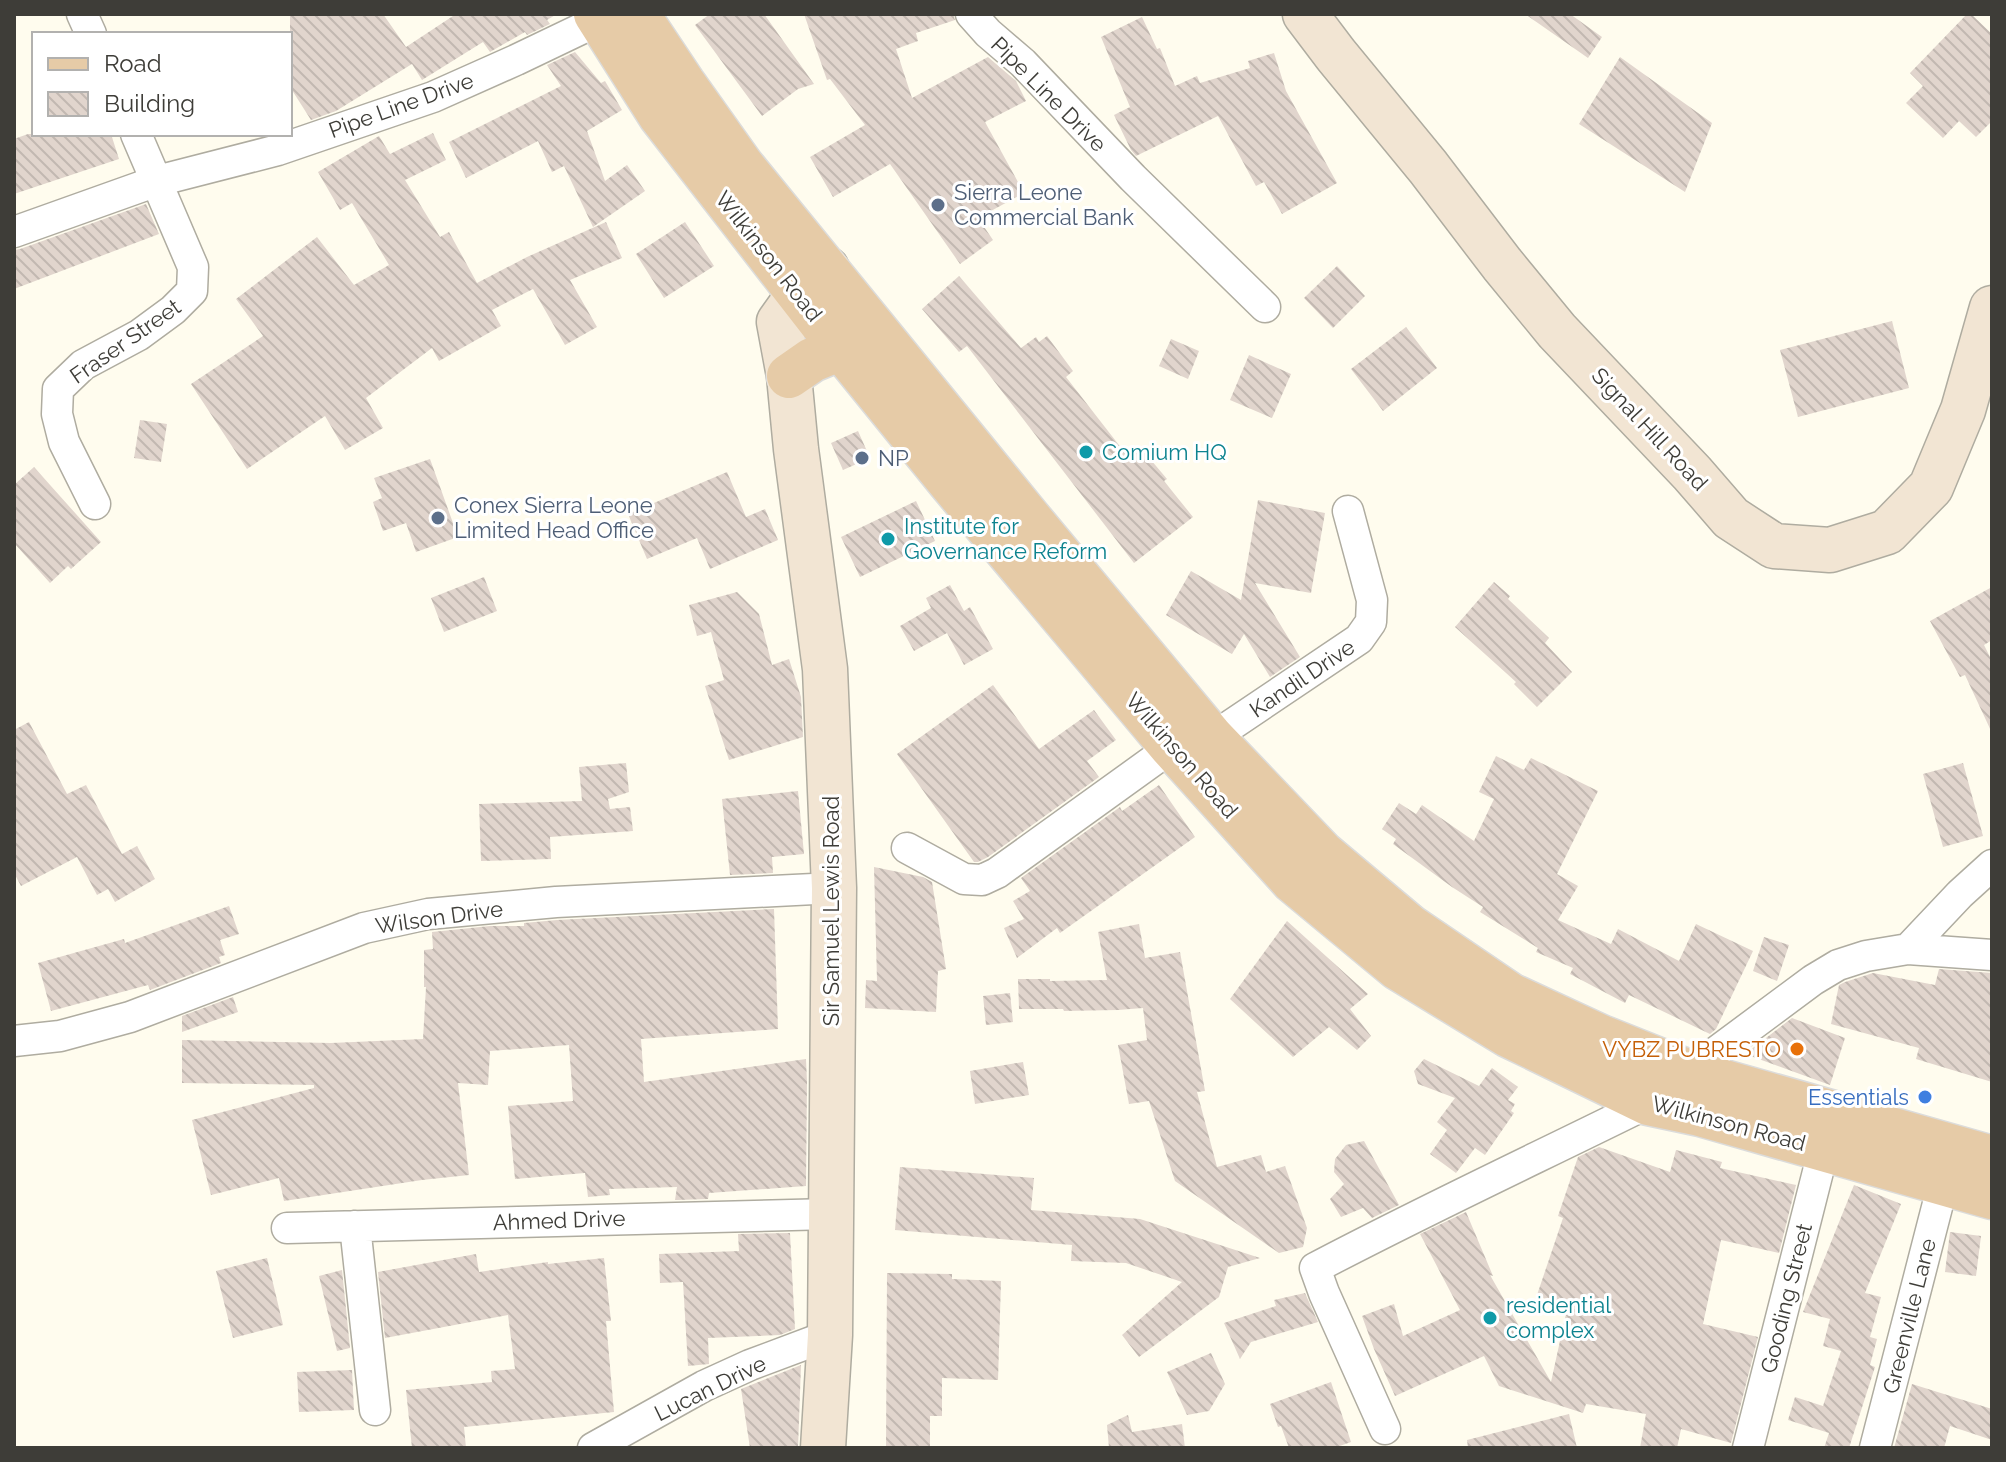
<svg xmlns="http://www.w3.org/2000/svg" width="2006" height="1462" font-family="Raleway,sans-serif">
<defs>
<pattern id="building-back-hatch" width="6" height="6" patternUnits="userSpaceOnUse" patternTransform="scale(2)"><rect width="6" height="6" fill="#e1d5cd"/><path d="M-1 5l2 2M0 0l6 6M5-1l2 2" fill="none" stroke="#c2b8b1"/></pattern>
</defs>
<rect width="100%" height="100%" fill="#fffcee"/>
<path fill="url(#building-back-hatch)" d="M290 14H383L406 47 456 14H557L547 20 550 24 527 35 525 32 490 52 483 42 422 80 412 64 336 111 311 120 290 87Z
M710 14H764L814 84 798 89 762 116 695 25Z
M804 14H953L955 20 916 33 918 41 896 49 912 98 988 57 1016 81 1026 101 985 122 1024 193 978 218 993 240 960 264 890 164 833 197 810 157 865 125 830 79 827 80Z
M1525 14H1570L1602 37 1588 58Z
M1967 14H1971L1992 34V121L1976 137 1959 121 1943 138 1906 103 1923 86 1910 73Z
M1142 17 1157 49 1160 48 1175 86 1197 76 1200 83 1250 68 1248 61 1274 53 1286 91 1337 183 1282 214 1264 182 1256 186 1218 116 1136 156 1131 150 1114 115 1130 107 1101 37Z
M575 52 601 83 605 81 622 110 587 131 605 181 627 165 645 191 593 227 564 166 552 172 538 141 466 178 449 142 561 86 547 65Z
M1620 57 1712 123 1685 192 1579 124Z
M433 133 446 160 405 180 440 237 449 232 477 283 527 257 606 222 622 258 570 280 597 327 565 345 533 289 492 310 501 326 439 361 432 348 366 398 383 428 345 450 325 416 247 469 191 384 263 336 236 299 317 237 354 285 389 265 352 203 340 210 318 172 379 136 390 154Z
M28 134H111L119 159 14 194V139Z
M146 204 159 234 14 289V250L20 249Z
M685 222 714 266 664 298 636 254Z
M1337 266 1365 296 1333 328 1304 298Z
M959 276 1021 348 1036 337 1039 342 1047 336 1073 371 1066 377 1129 458 1140 447 1167 479 1164 481 1193 517 1134 563 967 346 959 352 922 309Z
M1892 321 1909 388 1798 417 1780 350Z
M1406 327 1437 368 1383 411 1351 369Z
M1171 339 1199 351 1188 379 1159 366Z
M1249 355 1291 374 1272 418 1230 400Z
M140 420 167 424 161 462 134 458Z
M858 431 870 458 843 470 831 443Z
M430 459 458 537 416 552 406 523 383 531 373 502 382 498 374 478Z
M34 467 101 542 71 569 68 566 50 583 14 543V485Z
M727 472 746 517 765 509 778 540 710 569 697 538 647 559 628 514Z
M1258 500 1325 513 1311 593 1255 583 1300 657 1270 677 1244 634 1232 654 1166 615 1191 571 1241 600Z
M916 501 935 541 860 577 841 537Z
M484 577 497 611 444 632 431 598Z
M1494 582 1510 596 1508 599 1549 638 1545 643 1572 672 1537 707 1514 684 1516 682 1455 627Z
M950 585 964 611 970 607 993 649 964 665 947 633 914 651 900 626 931 608 926 598Z
M1992 587V640L1984 645 1992 661V733L1965 675 1960 677 1930 621Z
M737 592 759 614 772 665 789 659 801 697 803 737 729 760 705 686 724 680 711 632 697 636 689 605Z
M993 685 1039 749 1094 710 1116 740 1087 761 1099 777 988 857 978 862H974L897 754Z
M29 722 67 794 86 785 122 854 137 846 155 879 115 902 108 889 97 895 77 857 21 886 14 873V730Z
M1496 756 1524 770 1531 758 1598 791 1557 874 1578 886 1558 920 1611 944 1618 929 1679 961 1696 924 1753 951 1716 1029 1710 1034 1629 995 1625 1003 1570 974 1573 968 1536 952 1538 948 1480 912 1483 907 1452 887 1393 844 1396 839 1382 829 1399 803 1416 814 1422 805 1474 841 1494 799 1479 792Z
M626 763 629 792 608 799 610 809 630 807 633 831 550 837 551 859 481 861 479 804 582 801 579 767Z
M1963 763 1983 836 1943 847 1923 774Z
M1159 785 1195 837 1060 933 1057 928 1017 958 1004 928 1024 919 1013 901 1030 891 1021 878 1120 807 1122 811Z
M798 791 804 854 772 857 773 873 730 875 722 799Z
M874 867 923 877 932 882 946 969 938 971 936 1012 865 1008 866 980 877 981Z
M229 906 239 934 220 940 225 955 219 957 221 963 150 990 148 985 51 1011 38 963 124 939 125 943Z
M774 909 778 1029 641 1039 644 1082 806 1059 807 1082 806 1186 709 1193 708 1199 677 1200H675L677 1187 609 1189 610 1195 588 1197 585 1173 515 1179 508 1106 573 1101 569 1045 490 1051 488 1085 458 1083 469 1175 422 1180 284 1201 279 1178 211 1195 192 1120 314 1088V1085L182 1083V1040L331 1043 423 1039 426 987H424V950L433 949 432 932 490 926H524V923L557 920Z
M1287 921 1368 994 1350 1009 1371 1036 1357 1050 1329 1027 1293 1057 1230 999Z
M1139 924 1145 958 1180 952 1205 1091 1197 1092 1217 1167 1261 1155 1266 1172 1285 1166 1307 1228 1303 1247 1279 1253 1175 1181 1149 1101 1129 1104 1118 1045 1147 1040 1143 1008 1118 1010 1064 1011 1063 1009H1019L1018 979H1050V981L1107 980 1098 932Z
M1764 937 1789 945 1777 981 1753 971Z
M1939 969 1992 973V1082L1916 1059 1919 1048 1831 1024 1839 985 1845 982 1873 973 1935 985Z
M1010 993 1013 1022 986 1025 983 996Z
M233 997 238 1012 182 1032V1016Z
M1792 1018 1845 1038 1830 1085 1745 1054Z
M1424 1059 1479 1086 1492 1068 1518 1087 1508 1100 1515 1104 1511 1111 1514 1113 1485 1155 1475 1148 1456 1173 1430 1154 1447 1130 1437 1122 1455 1098 1418 1084 1414 1071Z
M1023 1062 1029 1095 975 1104 970 1071Z
M1364 1141 1399 1205 1372 1218 1363 1208 1341 1217 1330 1199 1344 1184 1334 1172 1335 1159 1346 1145Z
M1599 1147 1670 1172 1676 1150 1722 1162 1720 1168 1796 1185 1779 1253 1721 1240 1703 1324 1758 1337 1731 1443 1681 1429 1677 1448H1640L1646 1414 1586 1404 1583 1413 1499 1386 1484 1356 1395 1396 1374 1349 1362 1316 1394 1304 1403 1336 1460 1310 1420 1234 1466 1212 1493 1276 1490 1275 1551 1382 1567 1309 1537 1295 1563 1218 1558 1216 1578 1157Z
M900 1167 1034 1178 1031 1210 1140 1219 1260 1258 1228 1267 1219 1297 1139 1357 1122 1335 1182 1282 1126 1263 1071 1261 1072 1245 895 1230Z
M1854 1185 1901 1204 1865 1293 1881 1297 1870 1337 1877 1339 1870 1365 1875 1367 1849 1448H1824L1829 1433 1788 1420 1795 1397 1823 1406 1841 1351 1823 1346 1830 1319 1803 1312Z
M1950 1232 1981 1236 1976 1276 1945 1272Z
M790 1233 795 1329 780 1335 708 1338 709 1364 688 1366 683 1282 660 1283 659 1254 739 1251 738 1234Z
M476 1254 479 1272 548 1262V1264L604 1258 611 1321H606L614 1412 464 1427 466 1448H412L406 1390 492 1382 491 1371 515 1369 508 1315 385 1338 378 1272Z
M267 1258 283 1325 233 1338 216 1271Z
M342 1270 350 1348 337 1351 319 1276Z
M887 1273 952 1274V1279L1001 1281 998 1380 942 1378V1416H930V1448H886Z
M1305 1293 1318 1322 1251 1342 1240 1359 1224 1323 1276 1306 1274 1300Z
M1211 1353 1225 1384 1209 1411 1187 1415 1167 1372Z
M801 1365 798 1448H750L741 1389Z
M352 1370 354 1410 299 1412 297 1372Z
M1331 1382 1351 1442 1334 1448H1289L1281 1426 1278 1427 1270 1404Z
M1912 1384 1992 1409V1440L1950 1426 1944 1448H1894Z
M1569 1414 1577 1448H1468L1467 1440Z
M1128 1415 1132 1432 1182 1424 1185 1448H1109L1107 1425Z"/>
<g fill="none" stroke-linecap="round" stroke-linejoin="round">
<defs>
<path id="street" d="M82 14 91 34
M971 14 988 33 1023 63 1133 178 1265 307
M14 232 157 181 278 150 433 97 516 60 612 14
M95 504 64 442 57 414 58 389 83 365 139 335 173 310 192 291 193 267 136 134
M1212 738 1359 639 1371 622 1372 600 1348 511
M907 848 964 879 982 880 997 873 1172 747
M1908 949 1960 894 1992 865
M14 1041 60 1036 130 1017 364 928 428 914 556 902 834 888
M1689 1072 1813 980 1838 965 1866 956 1908 949 1992 955
M355 1226 375 1410
M287 1228 831 1214
M1385 1429 1324 1293 1315 1268C1425 1210 1537 1158 1648 1103
M593 1448 704 1386 750 1365 830 1335
M1748 1448 1824 1148
M1875 1448 1943 1184"/>
<path id="secondary" d="M1305 14 1336 55 1428 167 1502 264 1557 331 1692 473 1731 518 1774 546 1830 550 1887 532 1931 487 1963 410 1992 308
M823 1448 830 1335 834 888 825 669 796 449 789 376 779 322 799 294 827 269"/>
<path id="primary" d="M596 14 660 115 841 348 949 481 1172 747 1293 881 1398 968 1508 1035 1648 1103 1700 1114 1992 1197
M637 14 683 83 742 166 1028 517 1212 738 1322 853 1410 927 1510 995 1601 1037 1689 1072 1992 1158
M789 376 812 360 841 348"/>
</defs>
<use href="#street" stroke="#afaca0" stroke-width="33"/>
<use href="#secondary" stroke="#afaca0" stroke-width="47"/>
<use href="#primary" stroke="#dcdcdb" stroke-width="47"/>
<use href="#street" stroke="#fff" stroke-width="30"/>
<use href="#secondary" stroke="#f2e5d3" stroke-width="44"/>
<use href="#primary" stroke="#e6cba7" stroke-width="44"/>
</g>
<g fill="#5c6f8a" stroke="#fff" stroke-width="3">
<circle cx="938" cy="205" r="8"/>
<circle cx="862" cy="458" r="8"/>
<circle cx="438" cy="518" r="8"/>
</g>
<g fill="#0f9aa8" stroke="#fff" stroke-width="3">
<circle cx="1086" cy="452" r="8"/>
<circle cx="888" cy="539" r="8"/>
<circle cx="1490" cy="1318" r="8"/>
</g>
<circle fill="#e8710a" stroke="#fff" stroke-width="3" cx="1797" cy="1049" r="8"/>
<circle fill="#3f7fe0" stroke="#fff" stroke-width="3" cx="1925" cy="1097" r="8"/>
<g text-anchor="middle" stroke-width="6" stroke-linejoin="round" paint-order="stroke">
<g font-size="22" fill="#3e3d38" stroke="#fff">
<text transform="translate(1049 94) rotate(45)" y="8">Pipe Line Drive</text>
<text transform="translate(401 105) rotate(-20)" y="8">Pipe Line Drive</text>
<text transform="translate(769 256) rotate(52)" y="8">Wilkinson Road</text>
<text transform="translate(125 341) rotate(-35)" y="8">Fraser Street</text>
<text transform="translate(1650 429) rotate(47)" y="8">Signal Hill Road</text>
<text transform="translate(1302 678) rotate(-34)" y="8">Kandil Drive</text>
<text transform="translate(1182 755) rotate(49)" y="8">Wilkinson Road</text>
<text transform="translate(831 911) rotate(-90)" y="8">Sir Samuel Lewis Road</text>
<text transform="translate(439 917) rotate(-8)" y="8">Wilson Drive</text>
<text transform="translate(1729 1123) rotate(15)" y="8">Wilkinson Road</text>
<text transform="translate(559 1220) rotate(-2)" y="8">Ahmed Drive</text>
<text transform="translate(1786 1298) rotate(-76)" y="8">Gooding Street</text>
<text transform="translate(1909 1316) rotate(-76)" y="8">Greenville Lane</text>
<text transform="translate(710 1388) rotate(-26)" y="8">Lucan Drive</text>
</g>
<g font-size="22" fill="#4e5e75" stroke="#fff" text-anchor="start">
<text x="954" y="200">Sierra Leone<tspan x="954" dy="25">Commercial Bank</tspan></text>
<text x="878" y="466">NP</text>
<text x="454" y="513">Conex Sierra Leone<tspan x="454" dy="25">Limited Head Office</tspan></text>
</g>
<g font-size="22" fill="#0d838f" stroke="#fff" text-anchor="start">
<text x="1102" y="460">Comium HQ</text>
<text x="904" y="534">Institute for<tspan x="904" dy="25">Governance Reform</tspan></text>
<text x="1506" y="1313">residential<tspan x="1506" dy="25">complex</tspan></text>
</g>
<g font-size="22" fill="#c56008" stroke="#fff" text-anchor="end">
<text x="1781" y="1057">VYBZ PUBRESTO</text>
</g>
<g font-size="22" fill="#366cbe" stroke="#fff" text-anchor="end">
<text x="1909" y="1105">Essentials</text>
</g>
</g>
<rect width="2006" height="1462" fill="none" stroke="#3e3d38" stroke-width="32"/>
<rect x="32" y="32" width="260" height="104" fill="#ffffff" stroke="#b2b1af" stroke-width="2"/>
<rect x="48" y="58" width="40" height="12" fill="#e6cba7" stroke="#b2b1af" stroke-width="2"/>
<text x="104" y="72" font-size="24" fill="#3e3d38">Road</text>
<rect x="48" y="92" width="40" height="24" fill="url(#building-back-hatch)" stroke="#b2b1af" stroke-width="2"/>
<text x="104" y="112" font-size="24" fill="#3e3d38">Building</text>
</svg>
